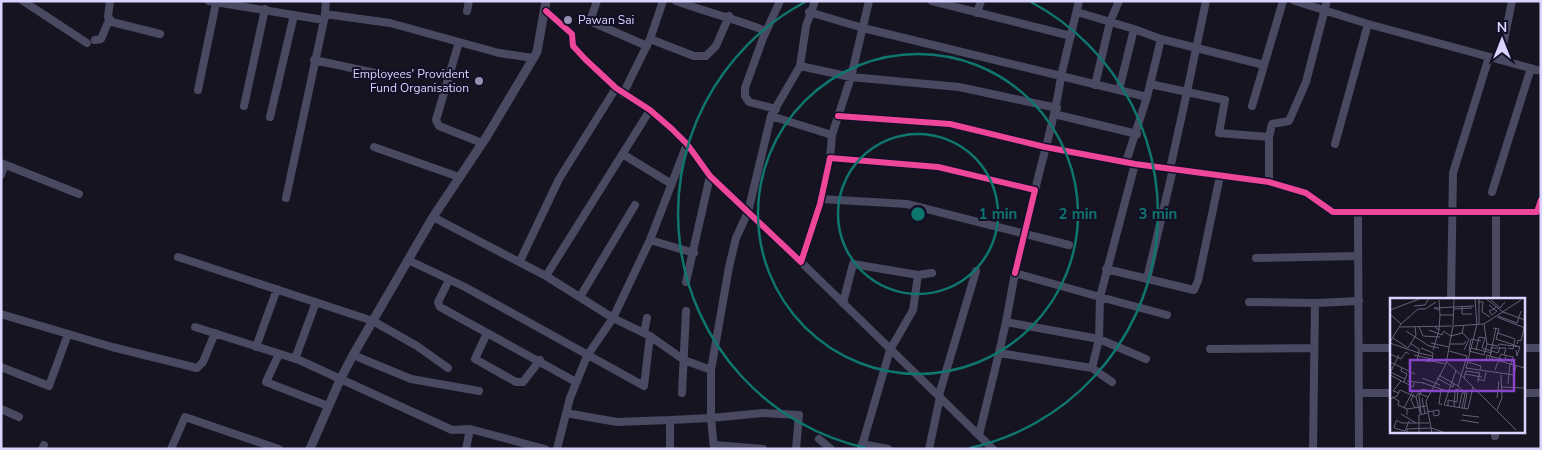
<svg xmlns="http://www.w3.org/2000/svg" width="1542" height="450" font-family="'Nunito Sans',sans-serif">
<rect width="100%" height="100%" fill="#161421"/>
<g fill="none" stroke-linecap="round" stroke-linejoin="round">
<path stroke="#4a4962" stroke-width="8" d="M23 1 87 43
M110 1 108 17 112 22 160 34
M209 1 324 20 325 16
M326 1 325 14 390 23 499 53 533 58
M597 1 591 18 592 22 647 46
M676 1C706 12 736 19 766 31
M932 1 1071 36
M1079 1 1061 76 1147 97 1161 39
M1206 1 1187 92 1225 100 1219 133 1269 137V182
M1295 1 1368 24 1541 71
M467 11 469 1
M546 11 572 34 573 46 585 59 616 88 650 110 672 129 687 144 710 176 801 262 820 204 830 158 938 167 1035 190 1015 273
M809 12 863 28 1061 76C1056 115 1044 152 1035 190
M1077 12 1134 29 1119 90
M977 13 981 1
M1134 29 1161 39 1264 65
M650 39 694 56H706L716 46 729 16
M95 40 101 39 109 20
M459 42 436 120 439 126 482 143
M314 60 380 74
M1500 60 1512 1
M800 66 851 77 959 87 1057 108
M1150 84 1187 92 1170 169
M1095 85 1110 22 1119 1
M198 90 216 3
M623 94 650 39 663 1
M244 106 265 9
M1252 106 1283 1
M776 109 749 102 745 96V88L763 38 780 1
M1054 114 1137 134
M771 116 832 135
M838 116 950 124 1045 147 1135 164 1269 182 1306 193 1333 212H1537L1541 200
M270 117 294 15
M1269 137 1272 124 1289 121 1306 82 1327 1
M1335 144 1368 24
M374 147 459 177
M624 155 670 183
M830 158 832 135 851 77 869 1
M1126 162 1147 97
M1 163 79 194
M1 175 5 165
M1492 192 1531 68
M286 198 324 20
M821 199 907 204 1069 245
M1358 212 1359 449
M1496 212V299
M433 217 546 276 613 318 650 336 684 360 711 370
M650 240 694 253
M178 257 373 321 417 346 448 368
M1256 258 1358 256
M408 260 465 287 644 386 650 336
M520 261 559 179 616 88
M801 262 993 449
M1106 269 1194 290 1198 281 1220 176
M546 276 650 110
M1147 279 1173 169
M449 280 438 302 440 307 576 382
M686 282 710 176
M580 297 635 205
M1451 299 1453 173 1489 57
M1249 302 1315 303 1359 301
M843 303 853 264 918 275 932 273
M1 314 112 347 197 368 203 362 215 333
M1006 322 1015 273 1100 297 1135 164
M195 327 299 360 452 430 470 429 545 449
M487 333 475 359 516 382H523L540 360
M644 333 647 318
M256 347 277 289
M1359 348H1391
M1523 348H1541
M1210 349 1314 348
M999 353 1006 322 1099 339 1146 359
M279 354 266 382 328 406
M353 355 411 379 479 391
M295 359 316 302
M1 367 49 386 68 334
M1092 368 1099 339 1100 297 1167 315
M682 393 686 311
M1359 393H1391
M1523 393H1541
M939 395 976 271
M1 409 19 417
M566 413 617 422 670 420
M979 435 999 353 1092 368 1112 382
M1495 436V431
M819 439 831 449
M862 444 888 449
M714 445 763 449
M42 449 44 445
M171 449 185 417 279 449
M466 449 470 429
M557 449 570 398 587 356 613 318 650 240 687 144
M670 449V420L711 418 714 449
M796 449 799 415 763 413 711 418V370L729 267 736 238 748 212 771 116 800 66 806 26 815 1
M861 449 890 350 913 310 918 275
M929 449 940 397
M1313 449 1315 303"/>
<path stroke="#4a4962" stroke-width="9" d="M310 449 340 380 353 355 433 217 487 136 537 52 546 1"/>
<defs>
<path id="cycleway" d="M546 11 572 34 573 46 585 59 616 88 650 110 672 129 687 144 710 176 801 262 820 204 830 158 938 167 1035 190 1015 273
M838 116 950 124 1045 147 1135 164 1269 182 1306 193 1333 212H1537L1541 200"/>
</defs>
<use href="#cycleway" stroke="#130f26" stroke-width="9"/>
<use href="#cycleway" stroke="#ed469a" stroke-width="6"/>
</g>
<g fill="none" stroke="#0f766e" stroke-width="2.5">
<circle cx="918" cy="214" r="80"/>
<circle cx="918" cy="214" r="160"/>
<path d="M866 448A240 240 0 0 1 805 2M1031 2A240 240 0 0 1 970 448"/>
</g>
<g fill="#9591b1" stroke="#130f26" stroke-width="2">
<circle cx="568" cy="20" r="5"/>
<circle cx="479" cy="81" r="5"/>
</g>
<g text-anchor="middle" stroke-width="4" stroke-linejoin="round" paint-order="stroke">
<g font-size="12" fill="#d9d4ff" stroke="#130f26" text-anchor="start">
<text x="578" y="24">Pawan Sai</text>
<text x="469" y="78" text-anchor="end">Employees' Provident<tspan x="469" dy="14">Fund Organisation</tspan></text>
</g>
</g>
<g transform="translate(1390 298)">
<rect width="135" height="135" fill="#161421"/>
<path fill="none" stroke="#64617a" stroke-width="1" d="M75 0H91M95 0 113 14 135 22M85 1 87 27M89 1V26M49 2 50 17H64M101 2 110 10 115 4M88 4H93L92 14 100 19M99 7 104 11 107 13 102 17 99 13 104 11 106 9M24 8 35 7 39 0M72 8V16H82M64 11 82 10M0 12 32 0M49 12 44 10 84 8M0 16 11 26 0 44M108 18 127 25 131 13M107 19 135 30M11 26 28 11H35L46 4M94 26 97 46M63 27 64 0M63 28 94 26 131 2M10 29 62 28M29 29 33 38 50 39M45 29 49 32 50 17M103 30 109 31 106 41 130 49M106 30 100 58 115 62 116 57M39 32 52 37 53 34M16 33 39 48 49 50M53 33 61 38 72 35 74 27M72 34 79 42 74 52M108 35 125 41 123 51 118 50M3 40 18 50 26 37 25 29M95 40 92 50 108 55 110 49M91 43 81 41 79 53 94 57 97 46 108 48 109 46 130 49 127 58 126 52M0 45 17 51M41 45 59 49M60 46H74L76 43M127 46 128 42 131 43 134 30M31 50 43 55 42 63 56 66M81 50 102 55M100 50H116L114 57 123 59 121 67M17 51 29 55V51L20 45M43 52 49 32M86 52 89 39 95 40M59 53 77 58M0 56 11 61 16 54 19 56M24 57 42 61M97 57 100 58 99 62H96ZM102 58V61L135 70M56 63 74 80 76 73 90 75 88 81M0 64 25 76M41 64 27 61 29 55 42 58M78 64 91 68 90 72M12 70 11 73 17 76 14 84M76 70 124 77 126 68M76 70 87 26M66 72 54 107 78 111 83 89M105 72 111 56 114 57M0 74 15 81M0 75 9 57M75 76 92 79M0 77 23 89 24 85M49 77 68 88M32 80 50 87M47 80 63 89 64 85M74 80 126 132M17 83 34 85M88 84V81L94 83 96 74M33 85 60 94 68 91 67 104 58 102V108M118 86 120 66M112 89 134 90M51 91 49 106H52M68 93H73L68 88 77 58M9 95 3 93 11 83M24 96 21 102 25 110M2 99 9 103 8 107 17 111V117M26 99 30 115M32 100 35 116M107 100 109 83M0 101 7 98 10 92 26 99 28 95 38 99M64 109 65 94M14 110 23 93M69 110 72 95H77L74 111M72 110 75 95M17 111 36 108M107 112 112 100 111 77M37 114 49 112V117L44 118 43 113M11 116 26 125M31 116 29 98 32 91 40 93M72 117 89 119M6 122 12 125H39M71 122 89 125M6 123 4 130 15 133 19 123M17 135V131L41 130 53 134M29 135V117L37 115M42 135 36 103 56 66 63 28"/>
<path fill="#8945c9" fill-opacity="0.15" stroke="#8945c9" stroke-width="2.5" d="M20 62H124V93H20Z"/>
<rect width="135" height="135" fill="none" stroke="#d9d4ff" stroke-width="2.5"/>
</g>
<circle cx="918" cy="214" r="8" fill="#0f766e" stroke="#130f26" stroke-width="2.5"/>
<g font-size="15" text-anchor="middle" font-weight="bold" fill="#0f766e" stroke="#130f26" stroke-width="4" stroke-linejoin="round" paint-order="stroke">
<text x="998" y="219">1 min</text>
<text x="1078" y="219">2 min</text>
<text x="1158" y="219">3 min</text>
</g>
<rect width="1542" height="450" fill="none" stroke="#d9d4ff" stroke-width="5"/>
<g transform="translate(1502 40)" stroke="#130f26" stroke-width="4" paint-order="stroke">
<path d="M0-4L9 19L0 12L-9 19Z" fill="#d9d4ff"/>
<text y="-8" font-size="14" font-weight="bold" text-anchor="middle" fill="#d9d4ff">N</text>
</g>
</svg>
